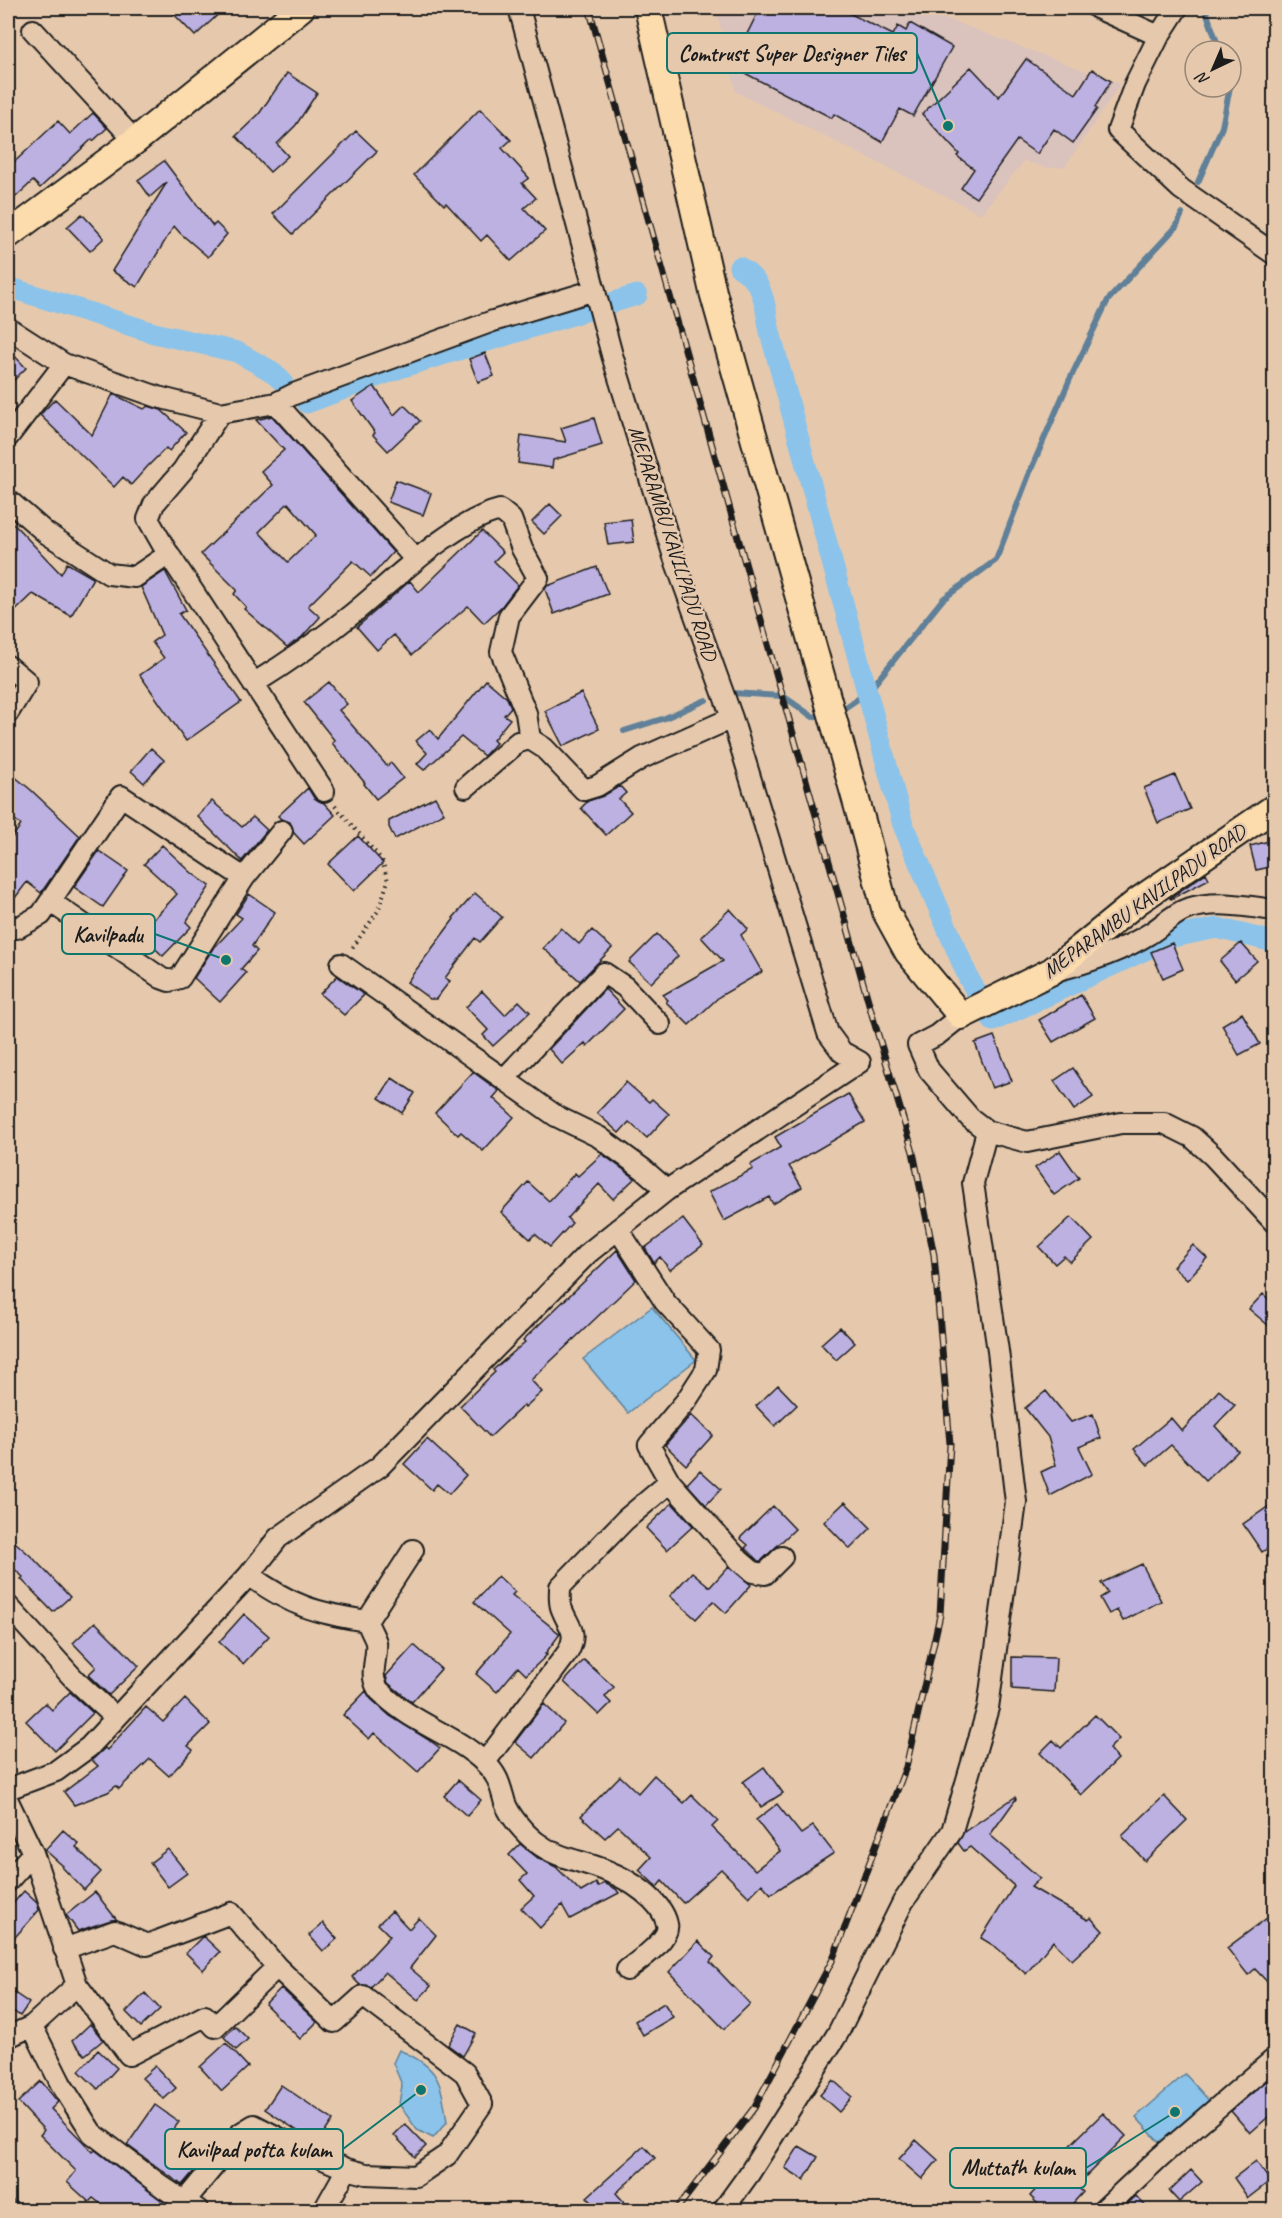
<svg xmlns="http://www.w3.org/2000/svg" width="1282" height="2218" font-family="Caveat,sans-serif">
<rect width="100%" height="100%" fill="#e6c9ad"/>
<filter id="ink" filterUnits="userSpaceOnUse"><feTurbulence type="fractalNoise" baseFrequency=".0167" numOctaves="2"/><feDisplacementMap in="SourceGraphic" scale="12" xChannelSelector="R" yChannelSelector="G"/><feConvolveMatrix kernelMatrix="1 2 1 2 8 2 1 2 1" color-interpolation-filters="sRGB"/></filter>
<g filter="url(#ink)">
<path fill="#dac2bd" d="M716 8H918L1120 84 1065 167 1047 168 1024 161 981 214 736 92Z"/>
<path fill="#8bc3ea" stroke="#5f8098" stroke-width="1.5" d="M652 1307 696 1360 628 1413 583 1359Z
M399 2050C440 2067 441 2082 447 2122L433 2138 417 2130 399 2104 402 2085 393 2063Z
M1185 2074 1214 2106 1165 2149 1136 2117Z"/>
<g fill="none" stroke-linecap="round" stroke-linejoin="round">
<path stroke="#5f8098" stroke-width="6" d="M1205 8 1220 51
M1198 182 1222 127 1230 87
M731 693 783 696 813 717 826 713
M835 710 846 707 868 692 943 599 996 560 1032 467 1070 379 1108 300 1176 227 1182 214
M624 731 665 718 706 700
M8 2200 23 2210"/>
<path stroke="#8bc3ea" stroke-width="21" d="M739 267C766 284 764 303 770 332L903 825 969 979 993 1021 1173 937 1217 928 1274 942
M8 287 154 333 237 352 271 371 282 381
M307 403 403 367 637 295"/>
</g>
<path fill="#bdb1e2" stroke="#1c1c1c" stroke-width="1.5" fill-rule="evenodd" d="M168 8H225L195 36Z
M760 8H839L893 35 898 26 906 31 910 23 952 47 913 116 900 109 882 142 834 114 832 118 731 66Z
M1026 59 1076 94 1092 69 1111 81 1095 107 1097 109 1073 143 1054 129 1037 154 1017 140 976 198 961 188 974 169 957 156 959 154 922 114 971 67 999 97Z
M287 73 317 93 296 125 277 144 288 156 270 172 236 136 259 114Z
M480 109 511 140 502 148 529 178 522 183 536 198 524 208 545 231 511 261 487 235 481 241 446 203 444 205 414 175Z
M93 113 107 128 93 141 92 139 40 188 33 181 8 204V168L58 121 70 134Z
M356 131 377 151 293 234 273 214Z
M164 161 213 226 216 223 227 234 208 257 180 233 174 226 137 287 112 271 167 182 150 197 138 180Z
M82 214 104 238 90 251 67 227Z
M8 349 26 368 8 386Z
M485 353 494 376 478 382 469 359Z
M374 386 394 415 404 405 420 421 388 451 373 435 375 433 352 401Z
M113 394 144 409 148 406 161 410 186 432 169 451 166 448 148 466 131 485 123 477 114 487 40 415 55 399 92 435Z
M272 416 393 552 371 577 353 561 308 606 320 617 301 638 287 647 244 609 246 607 234 594 237 590 201 554 273 485 261 471 284 450 256 420ZM288 503 316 535 288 562 259 532Z
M594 418 602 445 553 460 552 468 518 463 521 435 566 442 561 428Z
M396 480 431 493 423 515 388 502Z
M550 504 562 516 544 534 532 522Z
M8 518 61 574 67 563 93 578 71 616 33 594 8 618Z
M631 519 634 542 608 545 604 522Z
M482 531 503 552 494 561 518 585 502 606 484 623 468 606 412 655 394 635 377 650 357 627 410 581 419 592Z
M597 567 608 594 554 614 545 589 547 586Z
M165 571 186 610 179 614 241 702 186 741 140 675 164 658 152 642 162 635 141 587Z
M486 680 507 698 511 707 504 715 510 719 493 740 496 743 484 756 461 737 424 770 417 764 427 753 416 741 430 729 438 739Z
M329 682 347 704 339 710 387 766 391 763 403 778 376 799 364 784 365 783 332 743 335 741 304 702Z
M581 693 599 729 563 746 545 711Z
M151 748 164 760 144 783 131 771Z
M8 771 31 790 80 836 41 893 27 882 8 907V843L21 825 8 814Z
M1175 775 1190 809 1158 823 1144 788Z
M620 786 626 793 619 799 631 812 606 835 581 808 588 801 603 796Z
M308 788 314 798 324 803 335 815 304 844 294 833 290 822 281 819 278 816Z
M435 797 444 813 395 839 389 827V821Z
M212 801 242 827 253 817 267 830 242 861 197 816Z
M358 836 383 863 354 891 328 864Z
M1269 841 1275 866 1256 870 1250 846Z
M162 845 193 874 210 886 186 922 191 927 163 956 140 934 177 894 144 864Z
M99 851 128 871 103 907 74 887Z
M1206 873 1209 879 1171 899 1170 898Z
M475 893 502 917 480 942 475 938 445 978 450 981 436 999H430L407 982 454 919 453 918Z
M249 894 275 912 252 946 257 951 241 969 246 973 220 1002 194 978 212 950 242 918 236 914Z
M730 909 748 929 741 935 762 972 720 996 689 1025 666 1002 668 1000 663 995 723 961 701 937Z
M561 928 579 944 592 930 612 948 580 981 543 948Z
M657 934 678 956 651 983 629 962Z
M1172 943 1183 969 1163 978 1151 952Z
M1241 943 1257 961 1235 980 1220 961Z
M337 976 364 995 344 1015 320 994Z
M605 989 624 1009 587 1046 585 1043 562 1064 549 1049Z
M482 991 505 1015 519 1001 530 1012 493 1046 483 1035 488 1030 466 1007Z
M1081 995 1095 1018 1053 1042 1039 1020Z
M1242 1013 1260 1044 1239 1055 1222 1025Z
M994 1036 1012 1081 992 1088 975 1043Z
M1073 1068 1093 1097 1074 1110 1054 1081Z
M473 1072 499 1091 493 1098 514 1117 483 1151 461 1132 458 1135 435 1113Z
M392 1078 415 1093 402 1113 379 1098Z
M626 1082 649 1102 652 1099 669 1114 647 1138 629 1122 619 1133 597 1113Z
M848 1094 865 1122 789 1166 802 1187 773 1204 769 1197 724 1221 709 1192 753 1169 750 1165 781 1147 775 1137Z
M1060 1151 1079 1178 1054 1195 1035 1168Z
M602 1154 635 1178 613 1199 599 1184 567 1218 572 1223 550 1247 535 1234 530 1239 501 1212 528 1182 549 1201 575 1173 578 1176Z
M1071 1217 1093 1240 1070 1262 1064 1256 1055 1264 1039 1247Z
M683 1219 703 1245 670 1270 660 1257 654 1263 645 1248Z
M1193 1245 1207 1258 1187 1280 1173 1267Z
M617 1250 636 1280 531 1380 542 1392 525 1407 524 1405 490 1437 460 1406 495 1372 493 1370 525 1342 523 1340Z
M1263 1294 1275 1305V1331L1249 1309Z
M840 1327 855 1343 836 1360 821 1344Z
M778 1385 797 1405 775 1426 756 1406Z
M1219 1390 1235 1405 1215 1426 1238 1451 1206 1481 1171 1445 1148 1465 1134 1449 1171 1418 1182 1431Z
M1046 1391 1071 1422 1093 1414 1101 1438 1079 1447 1092 1474 1050 1496 1041 1472 1056 1465 1048 1437 1025 1408Z
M691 1415 713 1435 686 1465 665 1445Z
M427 1439 466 1475 449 1494 437 1484 432 1490 404 1464Z
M700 1470 721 1489 706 1505 687 1484Z
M845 1502 871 1528 850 1549 824 1522Z
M1275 1502V1543L1262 1552 1243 1524Z
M672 1503 693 1526 667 1550 646 1528Z
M773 1506 795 1529 761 1561H758L745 1548 748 1545 740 1538Z
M8 1536 33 1558 70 1597 53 1612 21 1579 23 1577 8 1563Z
M1142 1564 1161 1601 1123 1621 1117 1610 1109 1614 1100 1598 1108 1593 1101 1583Z
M729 1566 751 1585 726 1613 713 1601 696 1619 670 1596 692 1572 710 1587Z
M498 1576 515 1592 512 1595 560 1634 545 1654 547 1655 526 1675 518 1667 497 1692 476 1674 510 1634 474 1602Z
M244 1614 269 1636 243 1664 219 1642Z
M95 1622 139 1666 109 1695 88 1675 96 1667 73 1643Z
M414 1645 441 1669 412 1702 388 1683 386 1676Z
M1012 1657 1056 1658 1054 1692 1012 1689Z
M584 1660 614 1687 605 1697 611 1703 599 1715 564 1682Z
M366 1691 371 1699 390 1716 432 1742 440 1748 418 1772 374 1733 369 1739 343 1715Z
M70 1692 93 1713 55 1751 26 1721 45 1703 52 1710Z
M185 1699 210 1724 188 1746 193 1750 169 1776 150 1759 119 1789 116 1786 108 1792 74 1805 64 1792 98 1766 92 1760 105 1748 107 1750 146 1707 163 1722Z
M544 1704 564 1723 534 1758 515 1742Z
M1095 1715 1119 1739 1109 1749 1118 1759 1081 1795 1040 1753 1053 1740 1061 1748Z
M764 1767 783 1793 761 1807 743 1782Z
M654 1775 684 1803 692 1795 718 1821 712 1827 755 1870 780 1851 756 1820 777 1804 801 1834 813 1826 834 1853 771 1894 762 1884 749 1897 721 1869 683 1903 662 1881 657 1887 639 1870 651 1857 618 1826 605 1838 581 1816 620 1776 638 1793Z
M458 1780 481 1800 467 1816 444 1796Z
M1164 1796 1187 1820 1145 1861 1122 1836Z
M1015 1797 1016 1799 990 1835 1040 1878 1031 1887 1088 1920 1091 1918 1103 1931 1072 1960 1053 1941 1026 1974 996 1947 981 1938 1014 1886 970 1847 964 1851 958 1843 964 1832Z
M63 1830 79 1844 76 1847 101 1872 84 1890 62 1867 63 1866 45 1850Z
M520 1844 538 1858 556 1867 581 1892 596 1883 598 1887 604 1883 616 1889 619 1893 570 1919 562 1905 540 1928 521 1908 534 1896 520 1880 527 1874 509 1855Z
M168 1849 187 1873 168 1887 150 1863Z
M24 1891 37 1903 39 1910 8 1945V1909Z
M95 1892 117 1920H111L78 1931 66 1915Z
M392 1911 409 1929 419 1918 436 1935 410 1968 431 1986 418 2000 385 1972 371 1987 360 1985 352 1977 390 1936 378 1924Z
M1275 1912V1990L1255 1969 1248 1975 1227 1948Z
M323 1923 337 1939 323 1951 309 1935Z
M203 1936 220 1952 203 1970 186 1953Z
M698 1941 714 1957 710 1962 750 2004 724 2029 669 1972Z
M281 1988 317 2022 300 2039 265 2004Z
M13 1992 29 2003 20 2016 8 2007V2001Z
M145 1993 160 2009 141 2027 126 2012Z
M664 2003 673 2017 643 2035 635 2021Z
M90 2024 103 2040 85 2055 72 2041Z
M460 2024 476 2033 463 2056 448 2045Z
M235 2026 248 2039 236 2050 224 2037Z
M226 2043 248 2067 222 2091 200 2067Z
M98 2050 117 2068 98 2089 79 2071Z
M155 2066 176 2088 164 2099 142 2078Z
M1275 2074V2111L1250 2133 1231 2111Z
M833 2080 852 2097 839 2112 820 2095Z
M41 2081 58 2102 51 2109 93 2152 95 2150 169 2206 165 2211H110L93 2198 89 2202 67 2182 76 2171 40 2135 44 2130 18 2102Z
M281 2085 333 2120 317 2144 265 2109Z
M155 2105 179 2122 170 2134 202 2162 182 2185 127 2145Z
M1103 2113 1126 2136 1076 2186 1083 2192 1066 2211H1045L1030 2196 1057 2166 1053 2162Z
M405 2124 426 2146 415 2157 394 2135Z
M916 2140 938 2160 922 2179 899 2159Z
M644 2146 655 2158 616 2193 624 2202 615 2211H600L587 2197Z
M799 2146 818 2157 804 2180 785 2168Z
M1256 2161 1270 2181 1248 2198 1234 2178Z
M1191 2170 1202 2182 1179 2202 1169 2191Z
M1136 2196 1150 2211H1120Z"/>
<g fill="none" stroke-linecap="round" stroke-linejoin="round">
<defs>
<path id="minor" d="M1097 8 1159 36 1135 84 1118 130 1181 189 1274 254
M33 30 135 141
M1159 36 1177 8
M8 328 64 364 158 397 220 413 276 403 294 394 493 321 595 290
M276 403 416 560
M220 413 183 470 154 504 148 519 164 547 324 791
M8 437 64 364
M8 500 46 533 109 574 135 577 169 554
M8 666 27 682 8 713
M253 684C287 663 320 640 351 615 391 583 451 522 500 510L511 519 522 549 538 578 509 616 501 652 526 713 530 739
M466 787 518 742 530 739 544 748 584 790 597 786 642 758 732 718
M51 902 161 978 169 981 180 978 244 878
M8 925 17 928 41 915 121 796 244 878 282 831
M341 964 556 1116 599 1137 643 1169 667 1190
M1054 971C1087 963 1120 952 1149 934 1161 927 1174 913 1187 909 1215 900 1246 906 1274 910
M961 1016 937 1035 918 1045 929 1070 970 1118 987 1131 1027 1142 1121 1123H1164L1192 1137 1213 1156 1274 1222
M504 1079 604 973 625 987 660 1024
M618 1229 665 1302 709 1350 706 1370 686 1401 649 1445 670 1482 740 1561 753 1572 765 1574 782 1557
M249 1575C291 1606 316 1613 367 1621 369 1628 374 1636 376 1642 378 1657 369 1673 377 1687 378 1691 384 1694 386 1697 416 1725 456 1735 485 1763 499 1776 500 1786 505 1803 510 1816 524 1833 536 1842 559 1860 582 1860 607 1871 628 1879 662 1900 667 1924 671 1939 638 1961 627 1970
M8 1606 75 1680 115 1717
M367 1621 413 1550
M485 1762 568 1652C579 1631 568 1627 561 1607 559 1601 560 1594 560 1587L625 1520 670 1482
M8 1789 56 1771 89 1747 249 1575 278 1538 380 1466 587 1254 667 1190 860 1062 842 1052 828 1033 732 718 674 557 612 355 519 8
M8 1801 33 1853 77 1985 32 2026 61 2084 92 2133 164 2188 198 2210
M8 1881 33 1853
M64 1949 115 1931 147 1945 231 1913 277 1967
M77 1985 129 2055 205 2016 215 2027 277 1967 334 2022 363 1996 465 2073 482 2104 447 2155 416 2176 366 2174 347 2169
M8 2037 32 2026
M184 2202 241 2133 254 2125 304 2151 347 2169 324 2210
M723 2210 749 2174 838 2033 903 1902 952 1831 988 1708 1016 1502 998 1351 973 1183 987 1131
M1103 2210 1161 2156 1274 2059"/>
<path id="major" d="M648 8 713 292 863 825 886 912 908 952 961 1016 1052 971 1138 901 1274 808
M8 235 135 141 301 8"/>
</defs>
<use href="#minor" stroke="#1c1c1c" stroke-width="24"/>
<use href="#major" stroke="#1c1c1c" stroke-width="30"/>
<path stroke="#1c1c1c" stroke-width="4" stroke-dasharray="1.5 4.5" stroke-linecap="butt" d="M335 806 382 860 388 881 378 911 351 950"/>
<use href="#minor" stroke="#e6c9ad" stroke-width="20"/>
<use href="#major" stroke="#fcdcac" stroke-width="26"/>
<defs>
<path id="rail" d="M589 8 873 1018 913 1152 934 1255 950 1444 940 1615 906 1767 832 1961 754 2108 676 2210"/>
</defs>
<use href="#rail" stroke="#1c1c1c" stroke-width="7"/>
<use href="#rail" stroke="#e6c9ad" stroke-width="4.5" stroke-dasharray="14" stroke-linecap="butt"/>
</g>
</g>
<g text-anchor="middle" stroke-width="5" stroke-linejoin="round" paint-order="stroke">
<g font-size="21" fill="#1c1c1c" stroke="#e6c9ad">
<text transform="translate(673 543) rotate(72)" y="7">MEPARAMBU KAVILPADU ROAD</text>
<text transform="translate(1144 901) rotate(-36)" y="7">MEPARAMBU KAVILPADU ROAD</text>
</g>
</g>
<path fill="none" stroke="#0f766e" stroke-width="2" d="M948 126L917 53M226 960L155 934M421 2090L343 2149M1175 2112L1086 2168"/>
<g fill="#0f766e" stroke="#e6c9ad" stroke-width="2">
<circle cx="948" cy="126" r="6"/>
<circle cx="226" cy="960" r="6"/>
<circle cx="421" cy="2090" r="6"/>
<circle cx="1175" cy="2112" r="6"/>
</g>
<g fill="#e6c9ad" stroke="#0f766e" stroke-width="2">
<rect x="667" y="33" width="250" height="40" rx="6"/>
<rect x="62" y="914" width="93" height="40" rx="6"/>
<rect x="165" y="2129" width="178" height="40" rx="6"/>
<rect x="950" y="2148" width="136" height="40" rx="6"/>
</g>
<g font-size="22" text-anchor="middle" font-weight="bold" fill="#1c1c1c">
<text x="792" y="61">Comtrust Super Designer Tiles</text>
<text x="108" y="942">Kavilpadu</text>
<text x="254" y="2157">Kavilpad potta kulam</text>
<text x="1018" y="2175">Muttath kulam</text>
</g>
<rect width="1282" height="2218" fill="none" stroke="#e6c9ad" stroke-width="30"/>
<rect x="15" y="15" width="1252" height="2188" fill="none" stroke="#1c1c1c" stroke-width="2" filter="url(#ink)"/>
<g transform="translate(1213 69) rotate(224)"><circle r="28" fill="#e6c9ad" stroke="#958473" stroke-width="1.5"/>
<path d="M0-4.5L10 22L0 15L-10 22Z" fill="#1c1c1c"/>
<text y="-9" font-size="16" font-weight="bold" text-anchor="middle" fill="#1c1c1c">N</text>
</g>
</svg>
